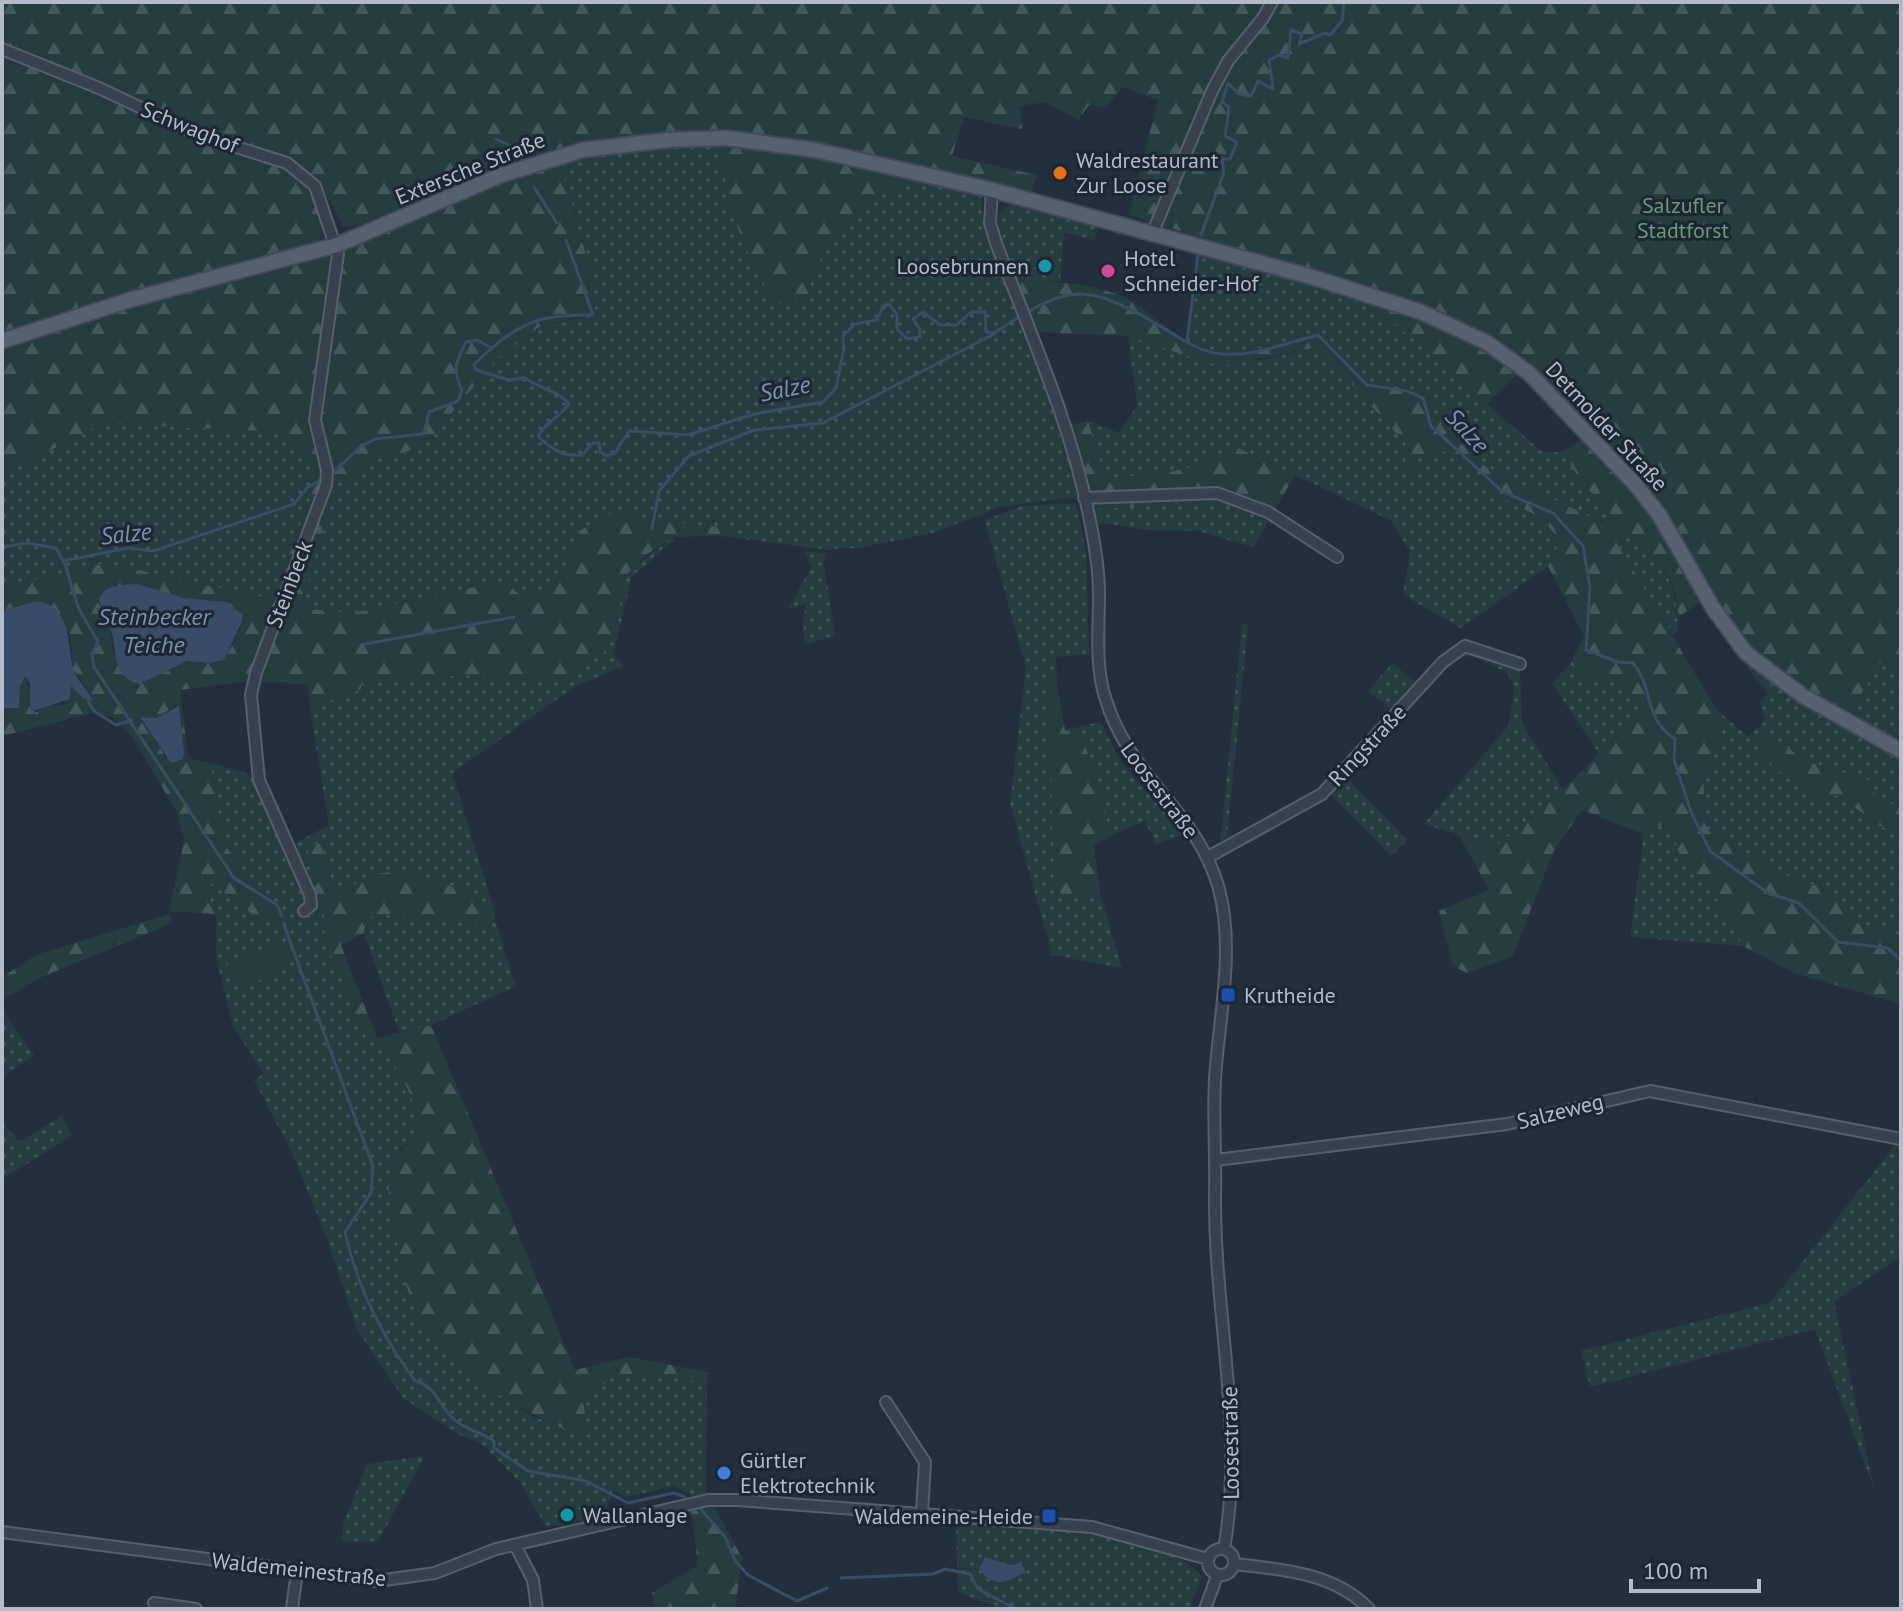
<svg xmlns="http://www.w3.org/2000/svg" width="1903" height="1611" font-family="'PT Sans',sans-serif">
<defs>
<pattern id="grass-dots" width="8" height="8" patternUnits="userSpaceOnUse" patternTransform="scale(2)"><rect width="8" height="8" fill="#263c3f"/><path d="M2 2h.1M6 6h.1" fill="none" stroke="#435659" stroke-width="1.8" stroke-linecap="round"/></pattern>
<pattern id="forest-firs" width="22" height="20" patternUnits="userSpaceOnUse" patternTransform="scale(2)"><rect width="22" height="20" fill="#263c3f"/><path d="M5 1l3.5 6h-7zM16 11l3.5 6h-7z" fill="#435659"/></pattern>
</defs>
<rect width="100%" height="100%" fill="#242f3e"/>
<path fill="url(#grass-dots)" d="M722 142 809 299 813 270 858 207 872 195 900 188 918 174 982 189V216L1042 378 1079 496 1000 507 933 533 858 548 823 549 720 536 741 529 657 521 614 510 582 529 561 581 524 598 502 581 352 613 301 608 335 485 363 473 373 461 423 447 497 359 539 327 585 317 576 217 560 162 605 151Z
M1013 202 1099 224 1094 240 1064 232 1060 281H1015L997 230 999 214Z
M1197 250 1368 300 1542 452H1562L1586 488 1609 508 1612 518 1594 522 1481 464 1436 417 1426 391 1361 382 1317 336 1231 355 1187 343Z
M1128 336 1256 361 1318 347 1406 444 1405 472 1415 481 1417 458 1445 451 1489 491 1543 519 1561 542 1548 566 1461 628 1403 595 1410 551 1390 520 1234 446C1193 475 1153 474 1104 478L1088 421 1119 433 1137 406Z
M103 423 276 432 317 463 312 494 271 599 107 563 2 587V472H9Z
M1201 501 1225 502 1270 518 1253 547 1199 531 1148 530 1096 522 1093 509Z
M1076 503 1086 553 1089 654 1056 657 1057 684 1050 681 1055 893 1101 897 1122 968 1052 955 1010 803 1026 668 985 520 1022 506Z
M673 537 675 540 632 576 613 655 624 665 573 688 452 773 493 906 440 882 340 897 323 859 325 840 308 848 314 888 324 908 325 940 368 1042 378 1039 414 1098 420 1133 400 1149 455 1362 533 1417 588 1435 583 1400 613 1377 643 1372 707 1383 706 1494 692 1496 675 1486 626 1497 613 1490 603 1518 546 1527 520 1482 482 1444 460 1435 404 1399 357 1329 325 1233 292 1153 254 1080 264 1074 233 1026 216 957V914L195 871 263 922 284 915 278 904 245 880 239 862 224 845 210 763 255 776 287 848 329 825 310 708 360 690 361 685 460 675 569 683 605 650 614 633 626 574Z
M1630 537 1639 538C1668 567 1678 591 1678 631L1673 635 1617 545Z
M805 551 826 554 824 564 835 636 805 644 803 620 807 603 788 609 811 568Z
M1242 623 1248 624 1226 846 1220 848Z
M1734 645 1848 717 1879 664 1901 670V808L1874 796 1873 782 1807 761 1774 739 1761 735 1793 781 1812 799 1838 795 1880 826 1901 835V932L1858 923 1820 887 1787 876 1707 829 1703 777 1722 741 1716 709 1748 737 1765 721 1760 703 1768 693 1730 647Z
M1466 650 1520 666 1522 723 1563 790 1497 846 1424 824 1509 725 1514 689 1508 673 1473 656 1451 658Z
M1392 663 1420 686 1396 713 1368 691Z
M1570 664 1593 681 1613 680 1642 711 1599 754 1552 683Z
M1100 722 1122 763 1183 835 1156 844 1145 821 1110 836 1098 782 1084 743 1065 730Z
M1346 777 1407 840 1391 856 1331 794Z
M1669 820 1680 856 1718 901 1743 946 1630 937 1644 834Z
M378 914 497 927 516 986 431 1025 399 1032 364 933 366 919Z
M2 1010 34 1055 2 1077Z
M62 1116 72 1136 2 1179V1122L19 1142Z
M1901 1138V1256L1834 1302 1875 1492 1815 1329 1590 1387 1581 1351 1770 1303Z
M424 1456 378 1542 342 1541 343 1525 367 1464Z
M956 1521C1014 1525 1164 1532 1202 1576L1189 1609H1002L958 1592Z"/>
<path fill="url(#forest-firs)" fill-rule="evenodd" d="M2 2H1901V670L1879 664 1848 717 1774 672 1738 636 1667 520 1487 339 1306 270 1129 215 1158 100 1123 87 1105 108 1089 105 1078 120 1045 102 1020 106 1022 129 964 117 952 156 1037 175 1031 193 719 135 596 140 535 154 357 226H344L325 194 317 198 323 231 317 244 123 293 2 334Z
M722 142 814 152 918 174 900 188 872 195 858 207 813 270 809 299 777 304C746 259 721 197 722 142Z
M560 162 594 284 595 312 539 327 497 359 423 447 373 461 363 473 335 485 301 608 352 613 502 581 525 598 561 581 582 529 614 510 657 521 740 529 719 536 673 537 646 555 626 575 614 633 605 651 568 683 460 675 361 685V689L310 708 308 685 249 681 180 690 188 758 210 763 224 845 239 862 245 880 278 904 285 915 263 922 197 872 216 914 169 911 184 840 177 812 133 738 112 717 92 713 2 736V708L20 699V686L25 675 35 713 45 706 63 705 71 686 91 695 73 669 70 633 13 608 2 611V587L107 563 271 599 312 494 317 463 276 432 103 423 9 472H2V348L135 307 328 257 455 200ZM137 584 184 598 227 602 243 619C216 694 213 641 168 671L114 655 110 628 101 606ZM177 705 167 759 141 717 156 718Z
M1015 281C1050 281 1090 282 1123 297 1156 313 1180 346 1216 354 1249 360 1286 344 1317 336L1361 382 1426 391 1436 417 1481 464 1601 522 1611 518 1609 508 1586 488 1562 452 1585 437 1653 516 1701 595 1697 605 1678 617C1678 583 1662 561 1639 538L1630 537 1618 545 1716 709 1722 741 1703 777 1707 829 1787 876 1820 887 1858 923 1901 932V1004L1797 974 1743 946 1718 901 1680 856 1669 821 1644 834 1582 810 1554 850 1513 956 1467 973 1453 966 1439 911 1489 890 1459 835 1497 846 1563 790 1642 711 1613 680 1593 681 1570 664 1584 636 1548 566 1560 541 1543 519 1489 491 1445 451 1418 458 1415 482 1405 472V443L1318 347 1227 365 1207 363 1128 336 1035 332Z
M1368 300 1431 321 1519 372 1487 404Z
M1088 421 1105 478C1153 474 1193 475 1234 446L1295 475 1270 518 1225 502 1093 509 1068 425Z
M1049 681 1057 684 1065 730 1084 743 1098 782 1110 836 1094 846 1101 897 1054 893Z
M1761 735 1774 739 1807 761 1873 782 1875 796 1901 808V835L1880 826 1838 795 1812 799 1765 760 1755 743Z
M325 839 323 859 340 897C388 848 441 882 493 906L497 927 378 914 366 919 364 933 341 945 377 1038 431 1025 575 1370 628 1357 708 1372 707 1383 643 1372 613 1377 583 1400 588 1435 585 1438C529 1415 448 1374 419 1318 404 1288 399 1257 394 1224 386 1180 382 1164 420 1133 418 1097 396 1069 378 1039L368 1042 325 940 324 908 314 888 308 848Z
M169 914 172 923 37 979 2 1000V977L36 955Z
M714 1506 742 1558 735 1609H655L652 1593 698 1565 691 1511Z"/>
<path fill="#263c3f" d="M282 942 291 968 238 988 227 963Z"/>
<path fill="#394c67" d="M137 584 184 598 227 602 242 614 243 619 224 660 209 663 187 661 140 684C112 678 117 651 111 630 108 619 102 610 99 599 105 584 122 585 137 584Z
M37 601C71 607 67 641 73 668 76 680 88 689 93 701L84 699 71 686 70 699 30 712V683L25 676 20 686 19 708H2V611Z
M179 706 184 753 183 759 171 763 140 717 156 718Z
M985 1557 1010 1565 1021 1563 1026 1572C1005 1583 997 1588 979 1570Z"/>
<g fill="none" stroke-linecap="round" stroke-linejoin="round">
<path stroke="#394c67" stroke-width="3" d="M496 139 509 145 514 151
M534 187 557 223
M1201 235 1224 172 1222 159H1230L1237 142 1225 136 1229 107 1222 102 1228 83 1239 94 1251 96 1258 81 1273 89 1269 60 1279 55 1288 58 1291 30 1302 34 1299 44 1325 33 1330 35 1342 21 1344 2
M1187 341 1198 254
M492 348C525 319 550 314 593 315L566 240
M331 475 360 447 375 439 424 434 429 412 458 401 462 390C452 370 456 361 466 342L477 340 492 348 474 364 476 370 509 380 525 378C537 387 560 392 569 404 560 417 546 422 538 436 551 449 563 457 582 455L593 443H599L600 452 607 456 615 453 629 431 688 435 754 414 823 402 836 388 844 348 843 336 855 324 877 320 883 306 889 304 897 315V329L907 339 920 337V329L913 319 923 312 940 325H957L971 312H985L986 332 994 333C1068 285 1082 280 1160 326 1177 336 1195 349 1215 353 1249 359 1285 343 1318 335L1367 385 1407 391 1423 398 1431 426 1503 492 1553 513 1583 546 1590 587 1586 650 1618 662 1633 663C1654 687 1643 719 1675 739L1674 760 1691 812 1710 851 1768 893 1799 903 1838 942 1888 948 1901 961
M652 528 659 491 689 456 754 430 823 423 994 334
M2 547 27 543 56 548 63 561 128 548 153 551 294 504 308 487 324 478
M64 561 78 607 98 642 92 654 94 667 234 878 277 905 282 916
M365 644 514 617
M88 701 94 711 116 725 132 720
M284 925 373 1166 371 1193 345 1232C357 1287 382 1336 415 1381 437 1385 439 1408 455 1420 467 1431 482 1432 494 1441V1448L528 1471 586 1481 628 1503 674 1493 685 1497
M699 1507 725 1537 736 1562 748 1575 797 1601 827 1588
M841 1578 933 1574 945 1569 970 1574 978 1589 1016 1609"/>
<defs>
<path id="minor" d="M2 49 99 88 201 136 287 163 315 186 338 254 315 420 327 470 326 485 256 673 251 695 259 780 310 895 311 905 304 911
M992 190 990 223 996 243C1030 333 1072 426 1090 521 1095 545 1099 570 1099 595 1099 628 1095 665 1105 697 1128 777 1198 811 1219 889 1235 950 1219 1017 1215 1079 1213 1117 1216 1157 1215 1195 1214 1314 1245 1431 1224 1549
M1152 234 1212 91 1228 61 1263 18 1272 2
M1084 498 1217 493 1268 512 1337 557
M1208 857 1322 794 1443 662 1465 646 1520 664
M1216 1160 1507 1124 1650 1091 1901 1139
M886 1402 925 1462 922 1513
M2 1532 377 1581 435 1573 496 1549 708 1500H737L1092 1527 1208 1559
M515 1545 533 1580 537 1609
M1208 1562a13 13 0 1 1 26 0a13 13 0 1 1-26 0Z
M1234 1564C1281 1569 1335 1573 1369 1609
M154 1603 196 1609
M292 1609 297 1571
M1205 1609 1217 1576"/>
<path id="major" d="M2 341 133 299 337 245 501 175 583 150 668 140 727 138 815 150 992 190 1312 277 1421 312 1486 342 1529 373 1635 484 1660 516 1713 608 1746 653 1803 696 1901 751"/>
</defs>
<use href="#minor" stroke="#565f6c" stroke-width="14"/>
<use href="#major" stroke="#414a57" stroke-width="18"/>
<use href="#minor" stroke="#38414e" stroke-width="10"/>
<use href="#major" stroke="#56606e" stroke-width="14"/>
</g>
<circle fill="#e8710a" stroke="#1d2633" stroke-width="3" cx="1060" cy="173" r="8"/>
<g fill="#0f9aa8" stroke="#1d2633" stroke-width="3">
<circle cx="1045" cy="266" r="8"/>
<circle cx="567" cy="1515" r="8"/>
</g>
<circle fill="#d1479c" stroke="#1d2633" stroke-width="3" cx="1108" cy="271" r="8"/>
<g fill="#1a4fb4" stroke="#1d2633" stroke-width="3">
<rect x="1220" y="987" width="16" height="16" rx="4"/>
<rect x="1041" y="1508" width="16" height="16" rx="4"/>
</g>
<circle fill="#3f7fe0" stroke="#1d2633" stroke-width="3" cx="724" cy="1473" r="8"/>
<g text-anchor="middle" stroke-width="6" stroke-linejoin="round" paint-order="stroke">
<g font-size="22" fill="#b4bcc9" stroke="#1d2633">
<text transform="translate(190 127) rotate(22)" y="8">Schwaghof</text>
<text transform="translate(470 168) rotate(-22)" y="8">Extersche Straße</text>
<text transform="translate(1607 426) rotate(47)" y="8">Detmolder Straße</text>
<text transform="translate(289 584) rotate(-69)" y="8">Steinbeck</text>
<text transform="translate(1367 745) rotate(-47)" y="8">Ringstraße</text>
<text transform="translate(1160 790) rotate(53)" y="8">Loosestraße</text>
<text transform="translate(1560 1111) rotate(-14)" y="8">Salzeweg</text>
<text transform="translate(1230 1443) rotate(-91)" y="8">Loosestraße</text>
<text transform="translate(299 1569) rotate(6)" y="8">Waldemeinestraße</text>
</g>
<g font-size="22" fill="#b4bcc9" stroke="#1d2633" text-anchor="start">
<text x="1076" y="168">Waldrestaurant<tspan x="1076" dy="25">Zur Loose</tspan></text>
<text x="1124" y="266">Hotel<tspan x="1124" dy="25">Schneider-Hof</tspan></text>
<text x="1029" y="274" text-anchor="end">Loosebrunnen</text>
<text x="1244" y="1003">Krutheide</text>
<text x="740" y="1468">Gürtler<tspan x="740" dy="25">Elektrotechnik</tspan></text>
<text x="583" y="1523">Wallanlage</text>
<text x="1033" y="1524" text-anchor="end">Waldemeine-Heide</text>
</g>
<g font-size="22" fill="#6b9a76" stroke="#1d2633">
<text x="1683" y="213">Salzufler<tspan x="1683" dy="25">Stadtforst</tspan></text>
</g>
<g font-size="24" font-style="italic" fill="#7c92b1" stroke="#1d2633">
<text transform="translate(785 389) rotate(-11)" y="8">Salze</text>
<text transform="translate(1467 431) rotate(47)" y="8">Salze</text>
<text transform="translate(126 534) rotate(-6)" y="8">Salze</text>
<text x="154" y="625">Steinbecker<tspan x="154" dy="28">Teiche</tspan></text>
</g>
</g>
<rect width="1903" height="1611" fill="none" stroke="#b4bcc9" stroke-width="8"/>
<path d="M1631 1579v12h128v-12" fill="none" stroke="#b4bcc9" stroke-width="4"/>
<text x="1643" y="1579" font-size="24" fill="#b4bcc9" stroke="#1d2633" stroke-width="6" paint-order="stroke">100 m</text>
</svg>
